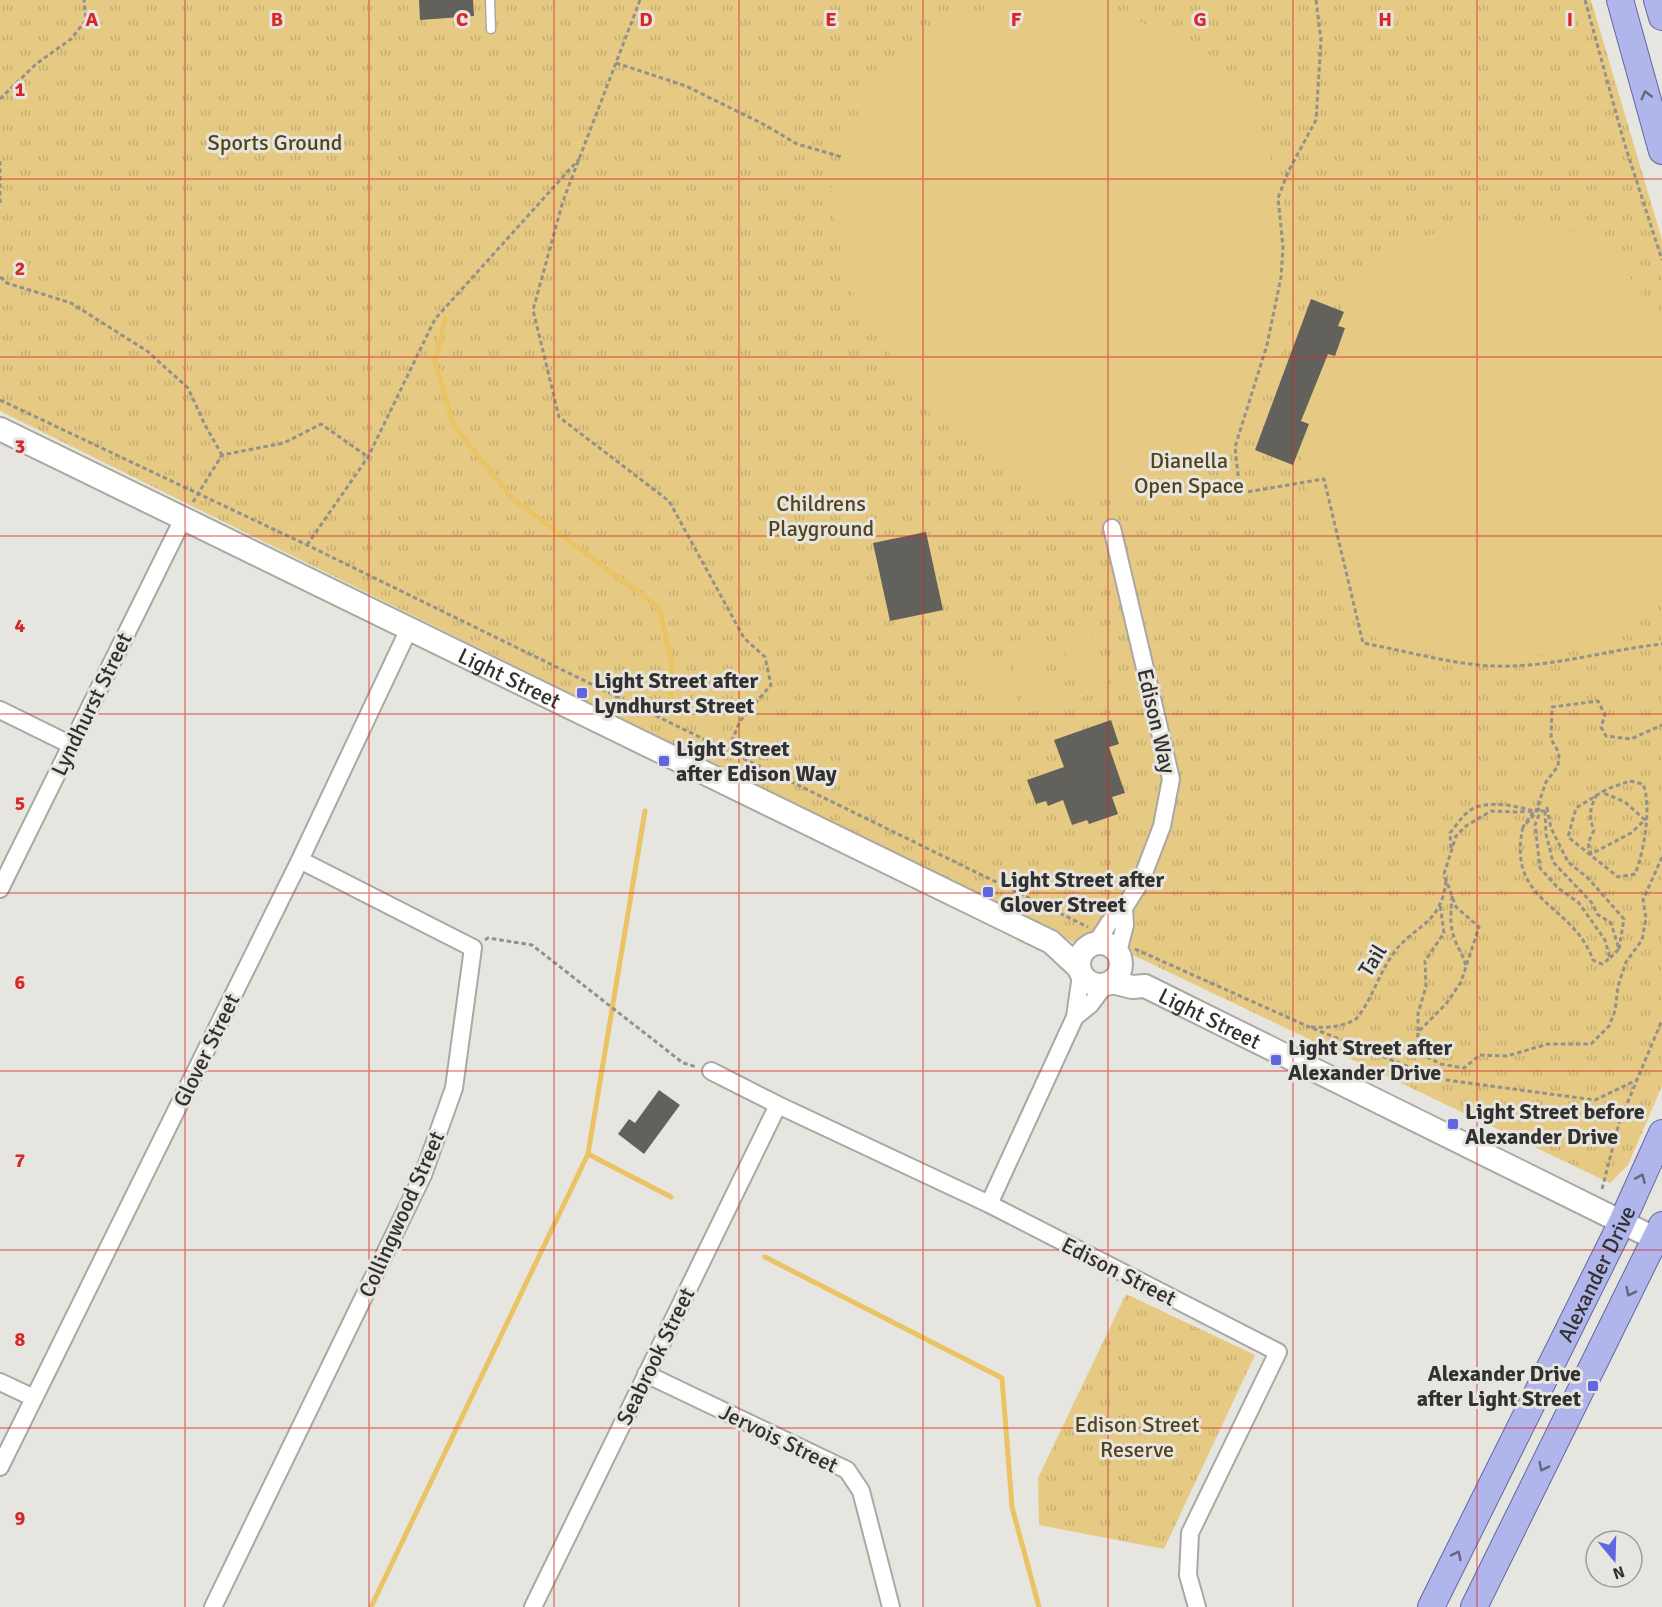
<svg xmlns="http://www.w3.org/2000/svg" width="1662" height="1607" font-family="Signika,sans-serif">
<defs>
<pattern id="park-tufts" width="24" height="20" patternUnits="userSpaceOnUse" patternTransform="scale(1.5)"><rect width="24" height="20" fill="#e6ca83"/><path d="M3 7l-1-3M5 7V3M7 7l1-3M15 17l-1-3M17 17v-4M19 17l1-3" fill="none" stroke="#c6ae71"/></pattern>
</defs>
<rect width="100%" height="100%" fill="#e7e5df"/>
<path fill="url(#park-tufts)" d="M0 0H1591L1662 240V1086L1628 1165 1610 1183 1135 956 1085 948 0 411Z
M1126 1294 1255 1355 1164 1549 1039 1525 1038 1478Z"/>
<path fill="#e6ca83" d="M1002 0H1095L1211 56 1258 117 1284 203 1298 269 1285 345 1248 433 1165 500 1054 495 986 454 928 412 855 300 829 194 863 99 911 44Z
M1494 219 1581 232 1623 269 1662 319V601L1616 635 1568 652 1505 658H1449L1381 643 1330 596 1310 512 1301 449 1328 332 1360 276 1419 238Z
M1088 627 1110 687 1082 697 1060 638Z
M1037 644 1059 703 1030 713 1009 654Z
M1002 656 1023 715 995 726 973 667Z"/>
<g fill="none" stroke-linecap="round" stroke-linejoin="round">
<path stroke="#eac464" stroke-width="5" d="M445 319 435 362 454 426 513 499 659 608 672 663 670 707
M588 1154 671 1197
M765 1257 1002 1378 1012 1507 1039 1607
M371 1607 588 1154 645 811"/>
</g>
<path fill="#63615b" d="M419 0H473L474 16 420 20Z
M1311 299 1344 312 1338 326 1345 328 1335 356 1328 354 1301 421 1309 424 1293 465 1255 450Z
M926 532 943 610 890 621 873 543Z
M1111 720 1119 744 1109 747 1125 793 1112 797 1118 814 1089 824 1087 820 1072 825 1063 800 1048 806 1046 801 1036 804 1027 780 1064 767 1054 740Z
M659 1090 680 1105 644 1154 618 1134 629 1119 635 1123Z"/>
<g fill="none" stroke-linecap="round" stroke-linejoin="round">
<defs>
<path id="lane" d="M490 0 491 29"/>
<path id="street" d="M0 710 71 745
M0 889 183 519
M1096 943 1109 923 1124 908 1141 881 1162 826 1171 779 1112 528
M1118 952 1125 925 1124 908
M1075 1017 1090 1005 1105 985
M711 1071 778 1105 989 1204 1278 1352 1190 1533 1188 1575 1197 1607
M989 1204 1075 1017 1081 975
M646 1374 847 1470 861 1491 891 1607
M0 1382 34 1398
M0 1467 300 860 408 631
M213 1607 423 1175 454 1088 473 948 300 860
M533 1607 778 1105"/>
<g id="secondary">
<path id="s1" d="M0 429 1051 942 1079 968"/>
<circle cx="1100" cy="964" r="21"/>
<path id="s2" d="M1112 982 1132 987 1145 986 1656 1239"/>
</g>
<g id="primary">
<path d="M1620 0 1662 151"/>
<path d="M1657 0 1662 17"/>
<path id="s3" d="M1431 1607 1621 1224 1662 1133"/>
<path d="M1474 1607 1662 1225"/>
</g>
</defs>
<use href="#lane" stroke="#aaa8a2" stroke-width="11"/>
<use href="#street" stroke="#aaa8a2" stroke-width="20"/>
<use href="#secondary" stroke="#aaa8a2" stroke-width="26"/>
<use href="#primary" stroke="#6168a1" stroke-width="28"/>
<path stroke="#92918c" stroke-width="3" stroke-dasharray="4.5 3" stroke-linecap="butt" d="M640 0 563 201 533 310 559 417 669 501 744 638 765 657 771 685 740 721 727 752
M1316 0 1321 40 1316 120 1288 172 1278 198 1283 247 1281 277 1267 345 1235 447 1240 493 1324 479 1363 643C1401 650 1455 665 1494 666 1551 668 1606 650 1662 644
M1585 0 1624 142 1662 260
M616 63 686 86 765 125 797 144 842 157
M0 99 36 64 71 39 86 20 84 0
M0 161V205
M0 277 7 283 71 303 147 351 188 388 205 425 222 455
M0 400 307 545 1088 927
M193 502 222 455 284 443 321 424 368 457
M307 545 368 457 435 319 579 159
M1630 781 1643 784C1652 805 1644 853 1635 874L1618 877 1568 837 1576 808 1607 789Z
M1597 794C1590 808 1588 816 1594 830L1588 843 1591 854 1631 833 1645 820 1625 802 1601 792
M1545 811 1546 834 1553 862 1592 903 1597 914 1611 923 1619 949 1610 958
M1523 827C1506 903 1573 903 1593 960L1602 964 1610 958 1605 940 1579 903 1558 888 1540 868 1535 825 1540 812
M1451 848 1450 833C1456 826 1462 816 1469 811 1486 799 1516 806 1534 811L1523 827 1535 814 1546 782 1558 766 1559 753 1551 739 1552 707 1598 701 1605 715 1601 727 1606 736 1631 739 1662 725
M1452 896C1451 911 1449 926 1455 940 1459 951 1464 956 1466 967
M485 940 488 938 532 945 683 1063 697 1067
M1135 949 1307 1026 1439 1079 1595 1100 1637 1080
M1619 949 1624 919 1588 878 1568 862 1551 828 1547 808 1545 811H1537L1541 808 1534 811 1517 812 1491 811 1466 826 1456 836 1444 874 1456 907 1479 927 1461 982 1446 1004 1418 1032 1417 1052 1441 1064 1464 1068 1480 1055 1507 1056 1548 1044H1591L1609 1026 1615 1011 1618 986 1626 962 1642 940 1646 918 1643 900 1662 857
M1311 1027C1328 1028 1342 1027 1356 1019 1372 1000 1378 975 1393 954 1413 925 1441 926 1446 881
M1418 1031V1013L1426 987 1425 961 1444 933 1440 904
M1602 1189 1619 1123 1662 1020"/>
<use href="#lane" stroke="#fff" stroke-width="8"/>
<use href="#street" stroke="#fff" stroke-width="16"/>
<use href="#secondary" stroke="#fff" stroke-width="22"/>
<use href="#primary" stroke="#b0b6ec" stroke-width="26"/>
</g>
<defs><path id="oneway-chevron" d="M-2-3.5L2.5 0L-2 3.5" fill="none" stroke-width="1.6" stroke-linecap="round" stroke-linejoin="round" transform="scale(1.5)"/></defs>
<g stroke="#64667b">
<use href="#oneway-chevron" transform="translate(1646 95) rotate(-105)"/>
<use href="#oneway-chevron" transform="translate(1641 1178) rotate(-66)"/>
<use href="#oneway-chevron" transform="translate(1630 1292) rotate(116)"/>
<use href="#oneway-chevron" transform="translate(1543 1467) rotate(116)"/>
<use href="#oneway-chevron" transform="translate(1457 1555) rotate(-64)"/>
</g>
<path fill="none" stroke="#d62828" stroke-width="1.5" stroke-opacity="0.55" d="M185 0V1607M369 0V1607M554 0V1607M739 0V1607M923 0V1607M1108 0V1607M1293 0V1607M1477 0V1607M0 179H1662M0 357H1662M0 536H1662M0 714H1662M0 893H1662M0 1071H1662M0 1250H1662M0 1428H1662"/>
<g fill="#6066de" stroke="#e7e5df" stroke-width="2">
<rect x="576" y="687" width="12" height="12" rx="3"/>
<rect x="658" y="755" width="12" height="12" rx="3"/>
<rect x="982" y="886" width="12" height="12" rx="3"/>
<rect x="1270" y="1054" width="12" height="12" rx="3"/>
<rect x="1447" y="1118" width="12" height="12" rx="3"/>
<rect x="1587" y="1380" width="12" height="12" rx="3"/>
</g>
<g text-anchor="middle" stroke-width="6" stroke-linejoin="round" paint-order="stroke">
<g font-size="22" fill="#53431b" stroke="#e7e5df">
<text x="275" y="150">Sports Ground</text>
<text x="1189" y="468">Dianella<tspan x="1189" dy="25">Open Space</tspan></text>
<text x="821" y="511">Childrens<tspan x="821" dy="25">Playground</tspan></text>
<text x="1137" y="1432">Edison Street<tspan x="1137" dy="25">Reserve</tspan></text>
</g>
<g font-size="22" fill="#32312f" stroke="#e7e5df">
<text dy="8" stroke="none"><textPath href="#s1" startOffset="567">Light Street</textPath></text>
<text transform="translate(91 704) rotate(-64)" y="8">Lyndhurst Street</text>
<text transform="translate(1157 721) rotate(77)" y="8">Edison Way</text>
<text transform="translate(1372 960) rotate(-58)" y="8">Tail</text>
<text dy="8" stroke="none"><textPath href="#s2" startOffset="106">Light Street</textPath></text>
<text transform="translate(206 1050) rotate(-64)" y="8">Glover Street</text>
<text transform="translate(401 1214) rotate(-66)" y="8">Collingwood Street</text>
<text transform="translate(1119 1271) rotate(27)" y="8">Edison Street</text>
<text dy="8" stroke="none"><textPath href="#s3" startOffset="372">Alexander Drive</textPath></text>
<text transform="translate(655 1356) rotate(-64)" y="8">Seabrook Street</text>
<text transform="translate(779 1438) rotate(26)" y="8">Jervois Street</text>
</g>
<g font-size="22" font-weight="bold" fill="#32312f" stroke="#e7e5df" text-anchor="start">
<text x="594" y="688">Light Street after<tspan x="594" dy="25">Lyndhurst Street</tspan></text>
<text x="676" y="756">Light Street<tspan x="676" dy="25">after Edison Way</tspan></text>
<text x="1000" y="887">Light Street after<tspan x="1000" dy="25">Glover Street</tspan></text>
<text x="1288" y="1055">Light Street after<tspan x="1288" dy="25">Alexander Drive</tspan></text>
<text x="1465" y="1119">Light Street before<tspan x="1465" dy="25">Alexander Drive</tspan></text>
<text x="1581" y="1381" text-anchor="end">Alexander Drive<tspan x="1581" dy="25">after Light Street</tspan></text>
</g>
</g>
<g font-size="20" text-anchor="middle" font-weight="bold" fill="#d62828" stroke="#e7e5df" stroke-width="6" stroke-linejoin="round" paint-order="stroke">
<text x="92" y="26">A</text>
<text x="277" y="26">B</text>
<text x="462" y="26">C</text>
<text x="646" y="26">D</text>
<text x="831" y="26">E</text>
<text x="1016" y="26">F</text>
<text x="1200" y="26">G</text>
<text x="1385" y="26">H</text>
<text x="1570" y="26">I</text>
<text x="20" y="96">1</text>
<text x="20" y="275">2</text>
<text x="20" y="453">3</text>
<text x="20" y="632">4</text>
<text x="20" y="810">5</text>
<text x="20" y="989">6</text>
<text x="20" y="1167">7</text>
<text x="20" y="1346">8</text>
<text x="20" y="1525">9</text>
</g>
<g transform="translate(1614 1559) rotate(161)"><circle r="28" fill="#e7e5df" stroke="#9f9d99" stroke-width="1.5"/>
<path d="M0-4.5L10 22L0 15L-10 22Z" fill="#6066de"/>
<text y="-9" font-size="16" font-weight="bold" text-anchor="middle" fill="#32312f">N</text>
</g>
</svg>
